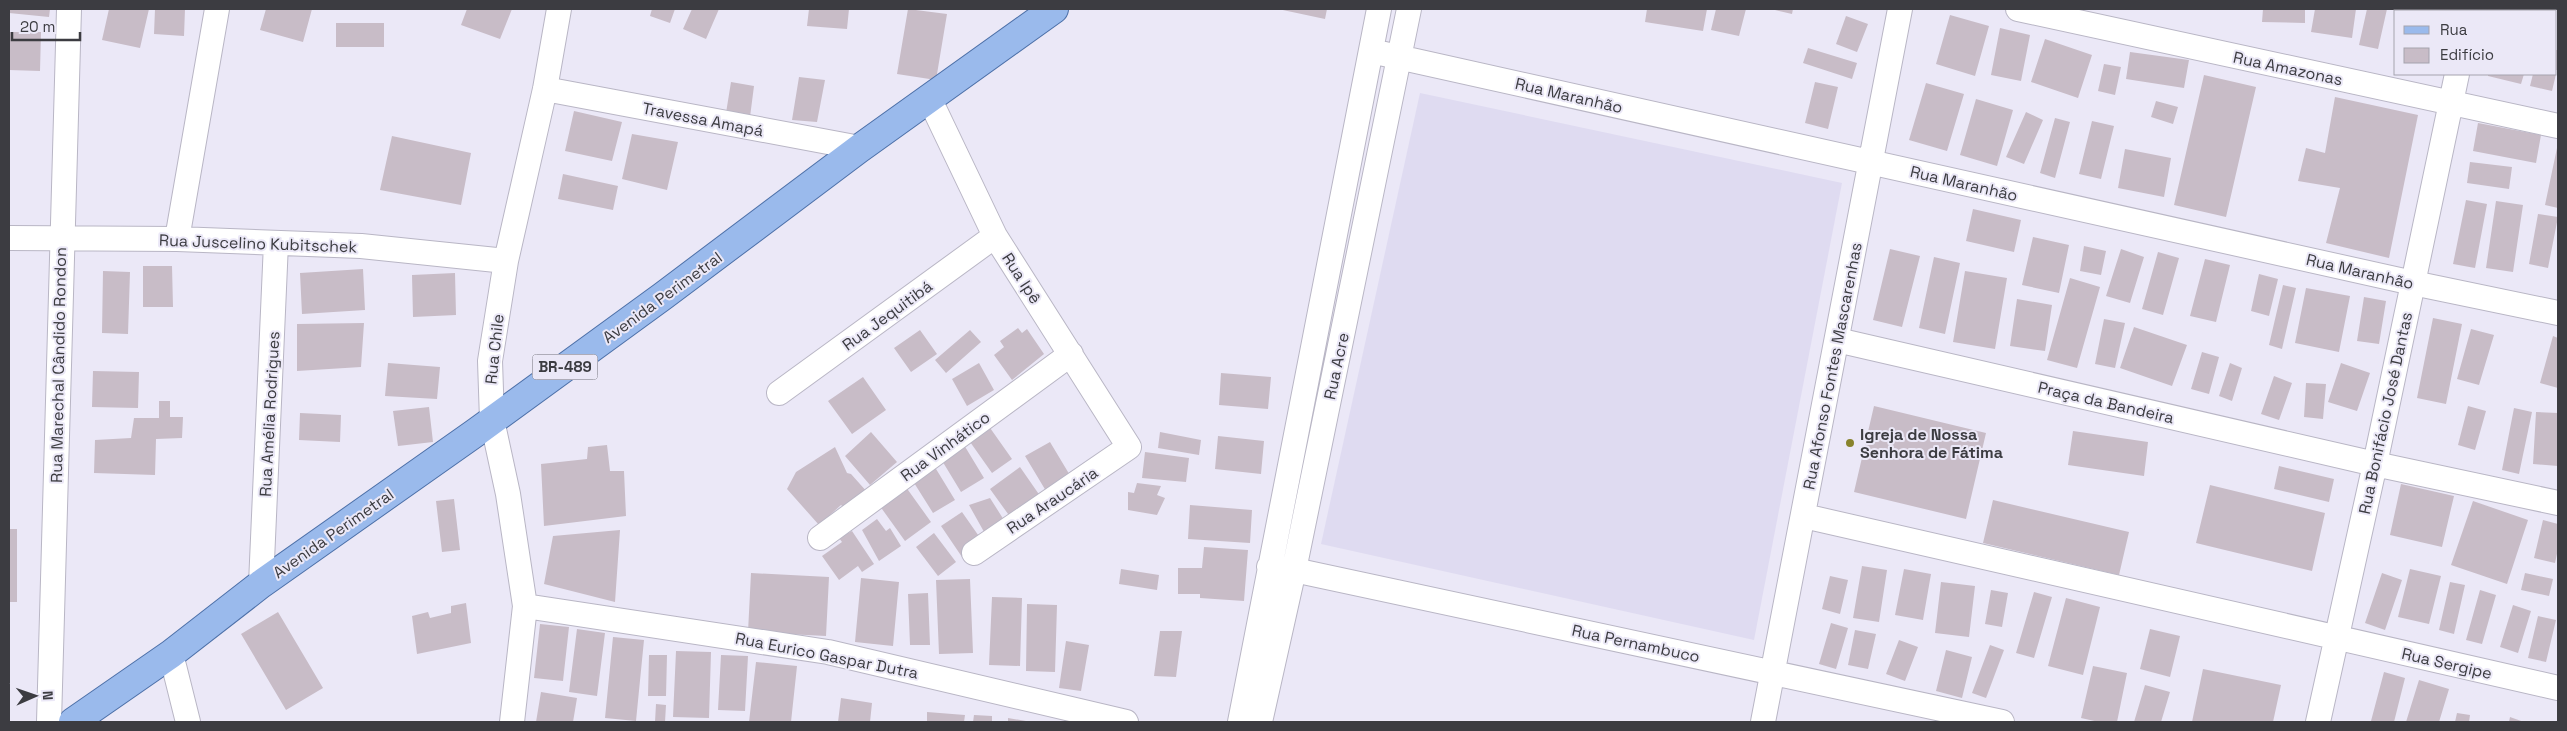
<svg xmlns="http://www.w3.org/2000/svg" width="2567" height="731" font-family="'Space Grotesk',sans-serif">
<rect width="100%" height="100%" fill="#ebe8f7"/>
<path fill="#dfdbf1" d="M1420 93 1842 183 1754 640 1321 544Z"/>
<path fill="#c8bcc7" d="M9 9H50L49 17 9 13Z
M109 9H149L140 48 102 40Z
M155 9H185L184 36 154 34Z
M266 9H312L303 42 260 30Z
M467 9H512L500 39 461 25Z
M652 9H675L670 23 650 16Z
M692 9H719L706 39 683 29Z
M809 9H849L847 29 807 26Z
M908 9 947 14 936 80 897 74Z
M1278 9H1327L1325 19Z
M1647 9H1707L1703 31 1645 22Z
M1716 9H1746L1739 36 1711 30Z
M1771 9H1793L1792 14Z
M2263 9H2305V23L2262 22Z
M2315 9H2356L2352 38 2311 32Z
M2367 9H2387L2378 49 2359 45Z
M2428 9H2454L2453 11H2427Z
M1950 15 1989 26 1975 76 1936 64Z
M1846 16 1868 24 1857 52 1836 44Z
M336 23H384V47H336Z
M2000 28 2030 35 2021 81 1991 75Z
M9 32H41L40 71 9 70Z
M2045 39 2092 55 2078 98 2031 82Z
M1808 48 1857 63 1852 79 1803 63Z
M2556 50H2558L2557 70H2556Z
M2130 52 2189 60 2184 88 2126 79Z
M2104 64 2121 67 2115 95 2098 91Z
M2488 74H2524L2521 84 2488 76Z
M2533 74H2556L2552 91 2530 86Z
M2204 75 2256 87 2226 217 2174 205Z
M799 77 825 80 817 122 792 120Z
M731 82 754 86 750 117 726 113Z
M1815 82 1838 87 1828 129 1805 123Z
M1926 83 1964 94 1947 151 1909 140Z
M2335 97 2418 115 2389 258 2326 243 2340 188 2298 181 2306 148 2325 153Z
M1976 99 2013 110 1997 166 1960 155Z
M2156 101 2178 107 2173 124 2151 117Z
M574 111 622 122 612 161 565 151Z
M2026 112 2043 120 2024 164 2006 157Z
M2055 118 2070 122 2055 178 2040 173Z
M2092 121 2114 126 2101 179 2079 174Z
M2478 123 2541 135 2536 163 2473 151Z
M632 134 678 142 667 190 622 179Z
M392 136 471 153 461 205 380 190Z
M2557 148H2558V208L2545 205Z
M2125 149 2171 158 2164 197 2118 188Z
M2470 162 2512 167 2509 189 2467 183Z
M563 174 618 186 613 210 558 199Z
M2466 200 2487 204 2475 268 2453 264Z
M2496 201 2523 205 2513 272 2486 268Z
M1973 209 2021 220 2014 252 1966 241Z
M2538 214 2558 217 2548 268 2529 264Z
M2033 237 2069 245 2059 293 2022 285Z
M2084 246 2106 251 2101 275 2080 271Z
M1890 249 1920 256 1902 327 1873 320Z
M2121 249 2144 257 2130 303 2106 296Z
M2158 252 2179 258 2163 315 2142 309Z
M1934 257 1960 263 1945 334 1919 328Z
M2205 259 2230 265 2216 322 2190 316Z
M143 266H172L173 307H143Z
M363 269 365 310 302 314 300 273Z
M103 271 130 272 128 334 102 333Z
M1965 271 2007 278 1995 349 1953 342Z
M455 273 456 315 413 317 412 275Z
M2259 274 2278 279 2269 316 2251 311Z
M2070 278 2100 287 2077 368 2047 360Z
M2283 285 2296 288 2282 349 2269 345Z
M2306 288 2350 296 2339 352 2295 343Z
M2364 297 2386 301 2379 344 2357 341Z
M2017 299 2052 305 2045 351 2010 346Z
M2433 318 2462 324 2446 404 2417 398Z
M2104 319 2125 323 2115 368 2095 364Z
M364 323 361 367 297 371V324Z
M2134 327 2187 345 2172 386 2120 368Z
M1018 328 1022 333 1027 329 1044 354 1012 380 994 355 1004 347 1000 341Z
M2471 329 2494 335 2479 385 2457 379Z
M920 330 937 354 911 372 894 348Z
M970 330 981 342 946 373 935 360Z
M2553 336 2558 338V388L2540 383Z
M2202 352 2219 357 2209 394 2191 389Z
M388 363 440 367 437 399 385 396Z
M979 363 994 390 967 406 952 379Z
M2230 363 2242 368 2232 401 2219 396Z
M2341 363 2370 373 2357 411 2328 402Z
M93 371 139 372 138 408 92 407Z
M1221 373 1271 377 1268 409 1219 405Z
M2274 376 2292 383 2279 420 2261 414Z
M863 377 886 410 852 434 828 401Z
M2306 383 2326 384 2323 419 2304 417Z
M159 401H170V417H183L182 438 156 439 155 475 94 473 95 440 131 438 134 418H159Z
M1874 406 1986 433 1966 519 1854 492Z
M2468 406 2486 411 2475 450 2458 445Z
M429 407 433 442 398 446 393 411Z
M2514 408 2532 412 2519 474 2502 470Z
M2536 412 2558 413V466L2533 464Z
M300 413 341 415 340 442 299 440Z
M988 425 1012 459 992 473 968 439Z
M2073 431 2148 442 2144 476 2068 465Z
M871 432 897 462 870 485 845 456Z
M1160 432 1201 440 1199 455 1158 448Z
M1218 436 1264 441 1261 474 1215 469Z
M1050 442 1074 482 1049 496 1025 456Z
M607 445 610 471H624L626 516 544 526 541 464 587 459 588 447Z
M964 445 984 478 961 492 941 459Z
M835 447 847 473 851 474 868 493 847 510 841 505 819 525 787 489 796 472Z
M1145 452 1189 458 1186 482 1142 478Z
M933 464 955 500 933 513 911 478Z
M2279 466 2334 479 2329 502 2274 489Z
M1020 467 1045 503 1016 525 990 489Z
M903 483 931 522 905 541 877 502Z
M1137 483 1161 486 1157 495 1165 498 1157 515 1128 510V492L1134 493Z
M2401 484 2454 496 2442 547 2390 535Z
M2210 485 2325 513 2312 571 2196 543Z
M990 498 1009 528 988 539 969 505Z
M454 499 460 550 442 552 436 501Z
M1993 500 2129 532 2119 575 1983 543Z
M2473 501 2528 520 2507 584 2451 565Z
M1190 505 1252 510 1250 543 1188 539Z
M962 512 983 542 962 557 941 526Z
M877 519 886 531 890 528 901 546 879 561 862 530Z
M2543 520 2558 524V549L2555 563 2534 558Z
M9 529H17V602H9Z
M620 530 615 602 544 584 553 536Z
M852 531 874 564 862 572 858 566 839 580 822 556 842 542 839 538Z
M934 533 956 562 938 576 916 547Z
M1204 547 1248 550 1244 601 1200 598V594H1178V568H1202Z
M1862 566 1887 570 1879 622 1853 618Z
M1121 569 1159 575 1157 590 1119 584Z
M1904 569 1931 574 1923 620 1895 615Z
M2410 569 2441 576 2429 624 2398 617Z
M751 573 829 577 826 636 748 632Z
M2382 573 2402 580 2385 630 2365 623Z
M2525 573 2553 579 2549 596 2521 590Z
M1830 576 1848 580 1840 614 1822 609Z
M861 578 899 582 893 646 855 642Z
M970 579 973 653 939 654 936 580Z
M1941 582 1975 586 1969 637 1935 633Z
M2450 582 2465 585 2454 634 2439 630Z
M1991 590 2008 593 2002 627 1985 624Z
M2480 590 2496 595 2482 644 2466 640Z
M2034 592 2052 597 2034 658 2016 653Z
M928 593 930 645H910L908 594Z
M992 597 1022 598 1020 666 989 665Z
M2066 598 2100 607 2083 675 2048 666Z
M466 603 471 643 417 654 412 616 428 612 430 618 451 613V606Z
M1027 604 1057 605 1055 672 1026 671Z
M2513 605 2531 611 2518 653 2500 647Z
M278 612 323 688 286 710 241 634Z
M2538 616 2556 620 2546 662 2528 658Z
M1831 623 1848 628 1836 669 1819 664Z
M540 624 569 627 563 681 534 678Z
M577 629 605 633 597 696 569 692Z
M2150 629 2180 636 2170 677 2140 669Z
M1855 630 1876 634 1868 669 1848 665Z
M1160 631H1182L1176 677 1154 676Z
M613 637 644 640 636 721 605 718Z
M1899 640 1918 647 1905 681 1886 674Z
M1066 641 1089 645 1081 691 1059 688Z
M1990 645 2004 650 1986 698 1972 693Z
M1946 650 1972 657 1962 698 1936 691Z
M676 651 711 652 709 718 673 717Z
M649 655H667L666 696H648Z
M721 655 748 656 745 711 718 710Z
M756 662 797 666 791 722H749Z
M2093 666 2127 673 2117 722H2099L2081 718Z
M2203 669 2281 685 2273 722H2192Z
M2384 672 2405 678 2394 722 2371 721Z
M2419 680 2449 689 2439 722H2406Z
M2145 685 2170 692 2161 722H2134Z
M541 692 577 698 573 722H536Z
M841 698 872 703 870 722H838Z
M656 704 666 705 665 722H655Z
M927 712 965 715 964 722H927Z
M2457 713 2470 715 2469 722H2455Z
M974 715 992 716V722H973Z
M2510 717 2524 722H2509Z
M1008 718 1026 721V722H1008Z"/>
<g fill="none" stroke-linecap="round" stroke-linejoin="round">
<defs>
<path id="minor" d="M2018 9 2558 126
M2470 11 2471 9
M1371 51 2413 283 2558 313
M545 89 860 148
M930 100 995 236 1129 447 974 553
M9 238 177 239 361 246 506 261
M177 239 217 9
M1837 340 2375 464 2558 503
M779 393 995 236
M1804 516 2558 688
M820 538 1071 354
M1269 567 1294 570 2002 722
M261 584 276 243
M525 606 828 652 1126 722
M171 654 188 722
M49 722 69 9
M512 722 525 606 508 494 492 420 490 361 506 261 545 89 559 9
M1240 722 1379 9
M1260 722 1294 570 1409 9
M1763 722 1900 9
M2318 722 2375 464 2457 74"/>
<path id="primary" d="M73 722 171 654 261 584 475 433 663 296 860 148 1054 9"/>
</defs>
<use href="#minor" stroke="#b9b6c5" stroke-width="26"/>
<use href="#primary" stroke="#4d70a8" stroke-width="30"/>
<use href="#minor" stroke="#fff" stroke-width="24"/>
<use href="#primary" stroke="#9abaec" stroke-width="28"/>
</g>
<circle fill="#88832c" stroke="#ebe8f7" stroke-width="2" cx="1850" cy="443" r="5"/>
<g text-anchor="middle" stroke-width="4" stroke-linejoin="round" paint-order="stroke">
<rect fill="#ebe8f7" stroke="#707078" stroke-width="1" x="532.5" y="354.5" width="65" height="25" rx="4"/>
<g font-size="15" font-weight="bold" fill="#3c3c41">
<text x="565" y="372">BR-489</text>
</g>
<g font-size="16" fill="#3c3c41" stroke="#ebe8f7">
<text transform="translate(2288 68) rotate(12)" y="6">Rua Amazonas</text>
<text transform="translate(1569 95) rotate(13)" y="6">Rua Maranhão</text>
<text transform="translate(703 119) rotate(11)" y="6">Travessa Amapá</text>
<text transform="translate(1964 183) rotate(13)" y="6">Rua Maranhão</text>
<text transform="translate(258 243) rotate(2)" y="6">Rua Juscelino Kubitschek</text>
<text transform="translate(2360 271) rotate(13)" y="6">Rua Maranhão</text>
<text transform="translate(1022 278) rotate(57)" y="6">Rua Ipê</text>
<text transform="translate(662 297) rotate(-36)" y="6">Avenida Perimetral</text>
<text transform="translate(887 315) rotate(-36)" y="6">Rua Jequitibá</text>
<text transform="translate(494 349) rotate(-84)" y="6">Rua Chile</text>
<text transform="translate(58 365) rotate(-89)" y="6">Rua Marechal Cândido Rondon</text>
<text transform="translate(1336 366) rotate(-78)" y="6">Rua Acre</text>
<text transform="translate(1832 366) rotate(-79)" y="6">Rua Afonso Fontes Mascarenhas</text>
<text transform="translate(2106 402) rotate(13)" y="6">Praça da Bandeira</text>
<text transform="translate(2385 413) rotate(-78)" y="6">Rua Bonifácio José Dantas</text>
<text transform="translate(269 414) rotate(-87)" y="6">Rua Amélia Rodrigues</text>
<text transform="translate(945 446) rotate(-36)" y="6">Rua Vinhático</text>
<text transform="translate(1052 500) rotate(-34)" y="6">Rua Araucária</text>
<text transform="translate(333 533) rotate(-35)" y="6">Avenida Perimetral</text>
<text transform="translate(1636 643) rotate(12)" y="6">Rua Pernambuco</text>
<text transform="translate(827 655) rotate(11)" y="6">Rua Eurico Gaspar Dutra</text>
<text transform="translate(2447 663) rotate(13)" y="6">Rua Sergipe</text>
</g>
<g font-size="16" font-weight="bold" fill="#3c3c41" stroke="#ebe8f7" text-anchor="start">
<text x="1860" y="440">Igreja de Nossa<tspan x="1860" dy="18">Senhora de Fátima</tspan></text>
</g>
</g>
<rect width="2567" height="731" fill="none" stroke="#3c3c41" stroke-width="20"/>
<rect x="2394" y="10" width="162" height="65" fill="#ebe8f7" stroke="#a5a3ae"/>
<rect x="2404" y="26" width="25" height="8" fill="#9abaec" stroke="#a5a3ae"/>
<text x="2440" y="35" font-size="15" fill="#3c3c41">Rua</text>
<rect x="2404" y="48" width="25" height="15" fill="#c8bcc7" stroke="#a5a3ae"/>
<text x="2440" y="60" font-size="15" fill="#3c3c41">Edifício</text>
<g transform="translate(35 696) rotate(88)" stroke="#ebe8f7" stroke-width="4" paint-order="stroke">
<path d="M0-4L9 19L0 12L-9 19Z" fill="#3c3c41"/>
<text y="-8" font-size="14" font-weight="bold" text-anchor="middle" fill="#3c3c41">N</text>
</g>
<path d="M12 32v8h68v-8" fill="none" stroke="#3c3c41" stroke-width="2.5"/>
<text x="20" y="32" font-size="15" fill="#3c3c41" stroke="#ebe8f7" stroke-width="4" paint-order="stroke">20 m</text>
</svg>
